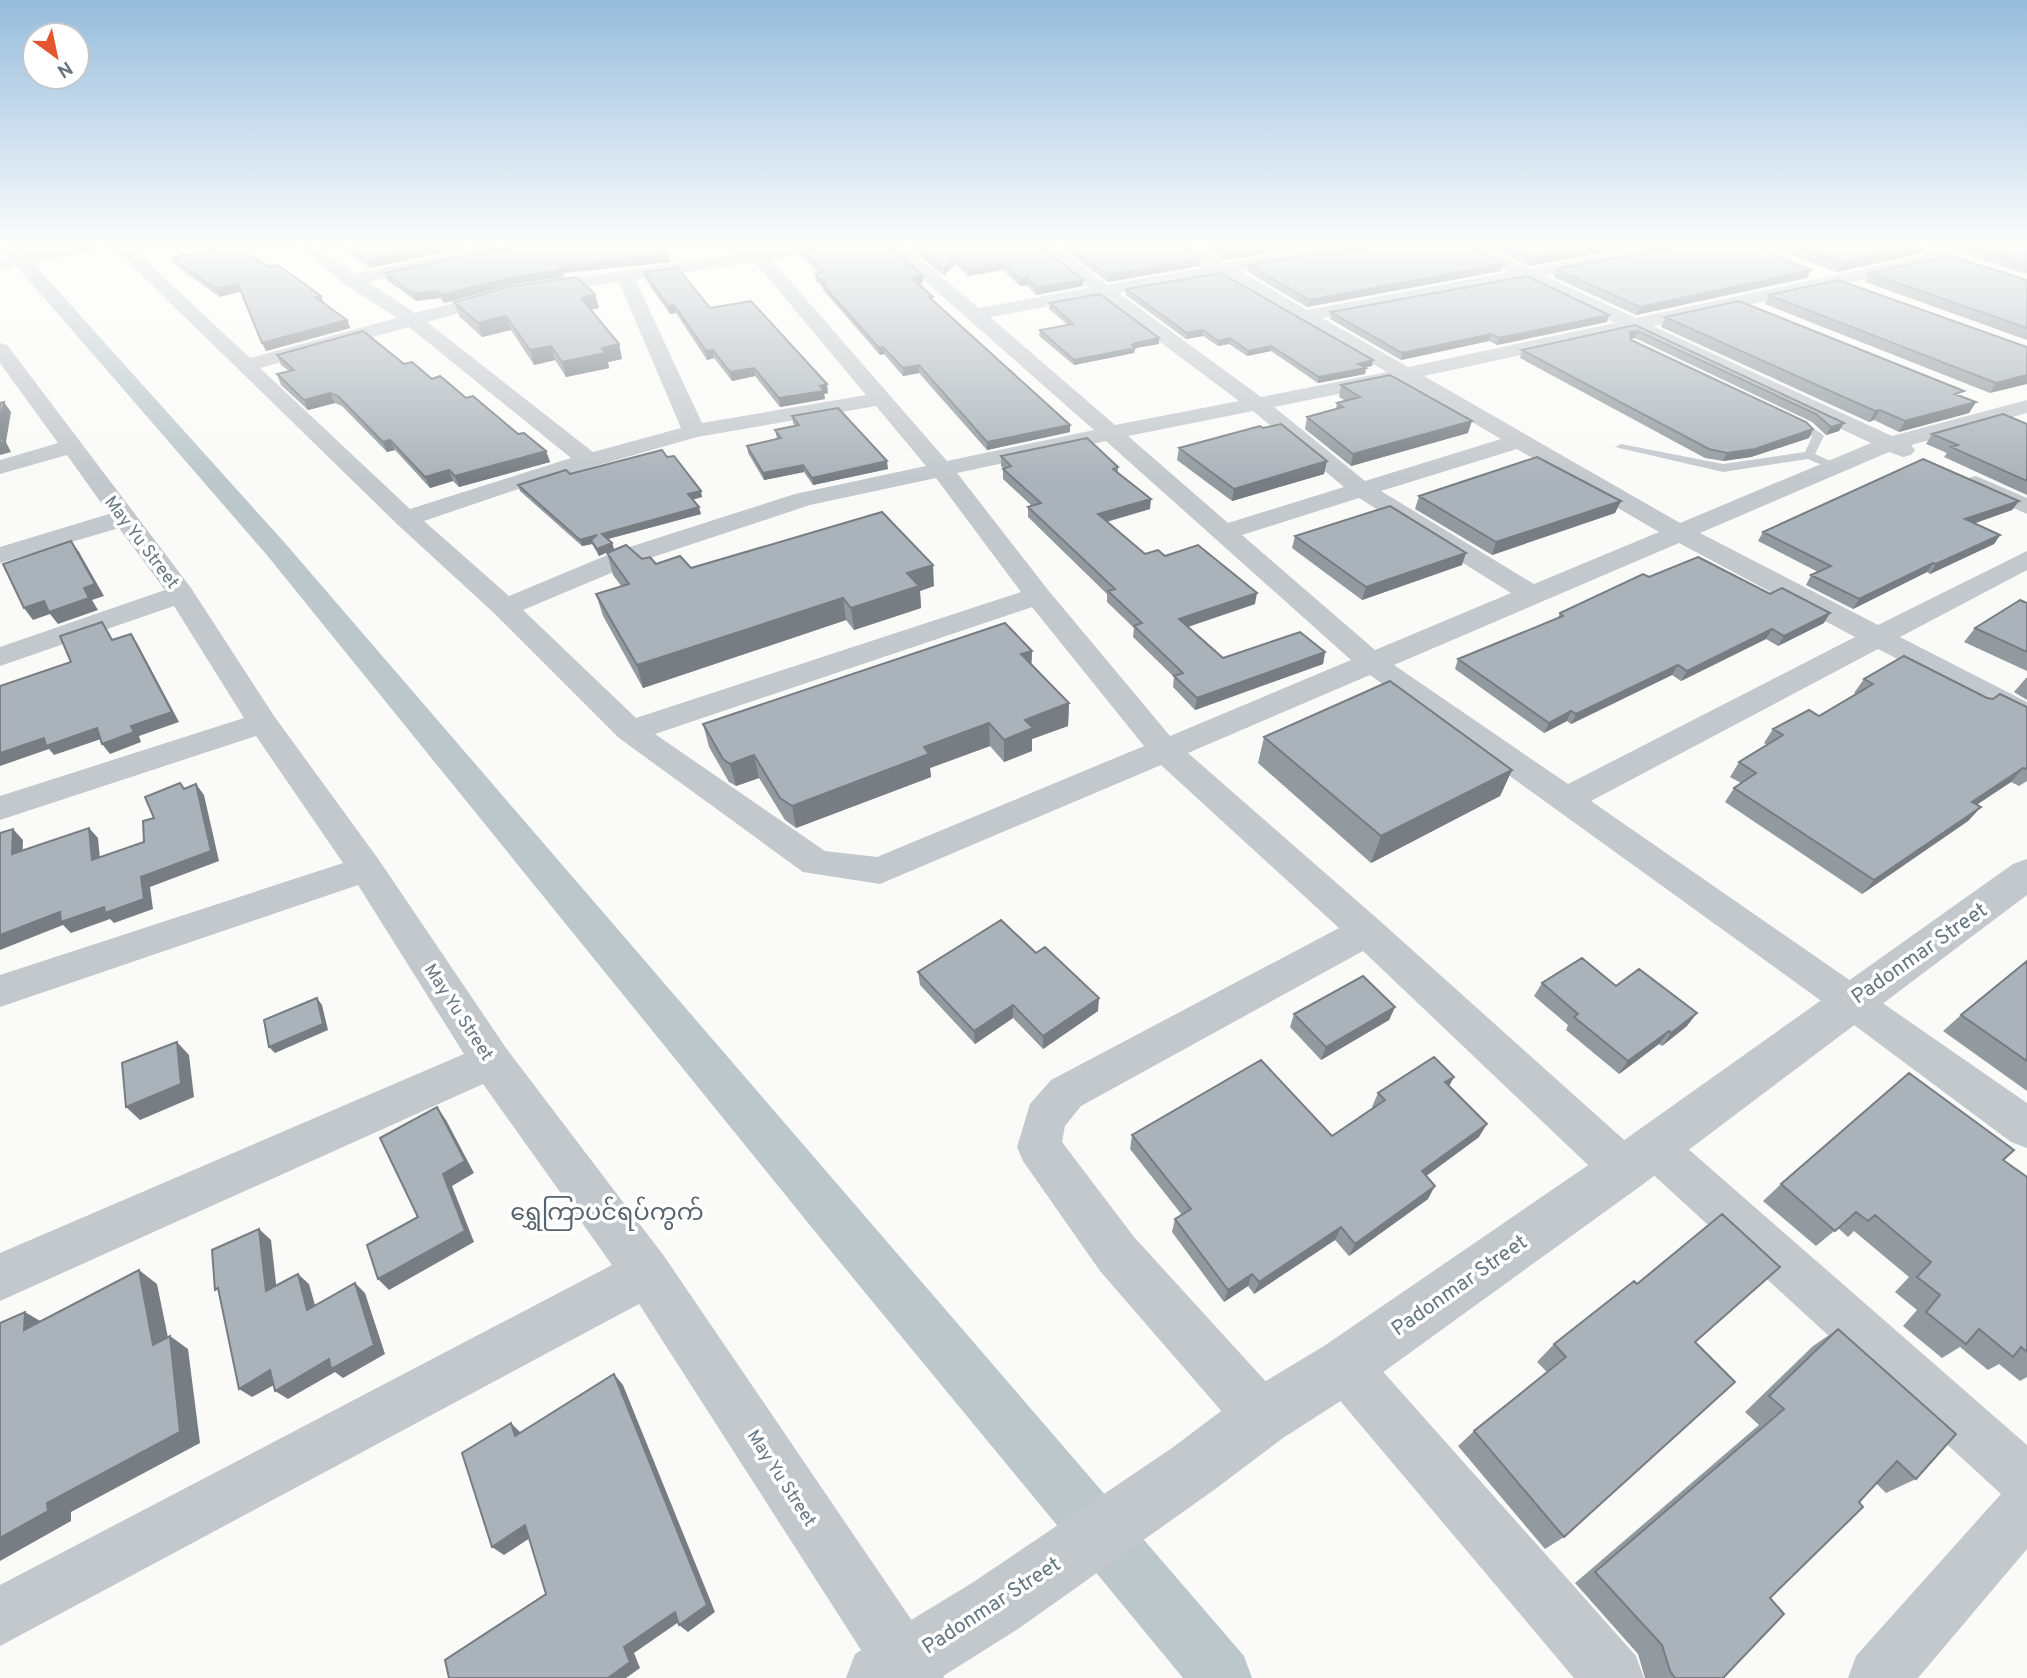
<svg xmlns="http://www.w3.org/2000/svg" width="2027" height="1678" font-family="Overpass,'Noto Sans Myanmar',sans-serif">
<rect width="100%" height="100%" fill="#fafaf8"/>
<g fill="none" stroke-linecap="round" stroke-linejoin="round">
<path fill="#bbc7cb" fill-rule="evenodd" d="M0 245H14L24 257 15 262 9 261Z
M26 261 32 262 284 542 1244 1656 1252 1678H1183L830 1250 266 554 20 270 17 266 20 262Z"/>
<path fill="#c3c8cc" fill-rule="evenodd" d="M1788 417H1796L1822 434 1824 436 1815 454 1839 465V469H1831L1808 459 1723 472 1615 447 1621 444 1723 464 1805 452 1812 437 1788 421Z"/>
<path fill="#c3c8cc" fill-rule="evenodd" d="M73 245H105L97 250 0 270V260Z
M111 245H129L250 358 397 318 345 284 295 245H314L356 274 477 248 542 245 534 250 477 258 368 282 415 313 515 287 747 253 742 245H759L763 250 799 245H841L833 250 771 259 947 461 1094 430 884 245H902L979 308 1089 288 1034 245H1053L1107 285 1207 267 1174 245H1194L1226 263 1330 245H1366L1358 250 1240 271 1307 310 1509 272 1456 245H1478L1529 269 1658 245H1693L1685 250 1545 276 1636 318 1947 251 1953 252 1956 256 1953 260 1947 261 1653 326 1892 436 2027 400V413L1911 445 1915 450 1911 455 1903 457 1889 452 1700 533 1878 625 2027 551V570L1900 637 2027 702V725L1878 649 1591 801 2027 1103V1148L2011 1142 1838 1013 1370 675 1188 753 1380 921 1632 1147 1638 1133 1654 1127 1670 1133 2027 1445V1549L1918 1678H1848L1856 1656 2001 1494 1647 1169 1640 1184 1624 1190 1608 1184 1363 951 1081 1106 1065 1126 1062 1142 1134 1237 1281 1398 1288 1417 1281 1436 1262 1443 1243 1436 1100 1271 1023 1161 1017 1147 1030 1104 1051 1080 1339 928 1161 765 880 884 803 872 619 738 495 614 397 524ZM755 262 866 395 702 423 635 279ZM1221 275 1387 372 1261 397 1119 293ZM1525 280 1615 323 1408 367 1322 318ZM619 282 681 428 593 452 427 322 516 297ZM1100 297 1239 401 1115 425 990 317ZM409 327 571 458 410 509 260 368ZM1632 331 1871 443 1680 523 1424 376ZM1402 381 1501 439 1365 481 1274 407ZM876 406 926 466 795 494 617 551 509 596 424 521 536 483 697 437ZM1253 411 1344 487 1228 523 1128 436ZM1106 441 1351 660 1170 736 1048 590 957 473ZM1517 449 1659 532 1534 584 1381 491ZM936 478 1021 592 636 718 523 610 635 563 810 505ZM1359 498 1511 593 1375 650 1242 535ZM1679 543 1855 637 1568 784 1394 665ZM1032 607 1144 746 877 857 825 851 655 734Z
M0 343 7 345 191 588 274 716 379 860 506 1048 664 1256 936 1656 944 1678H879L639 1304 0 1646V1585L612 1265 483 1084 0 1301V1253L464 1054 358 885 0 1007V975L343 863 256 736 0 820V796L244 718 174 606 0 666V647L165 590 119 528 0 563V547L109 514 67 455 0 474V460L58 443 0 363Z
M1976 476 2027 498V514L1968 488 1964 483 1968 478Z
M1344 1340 1362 1348 1636 1656 1644 1678H1574L1326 1384 1318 1366 1326 1348Z"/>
<path fill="#c3c8cc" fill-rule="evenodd" d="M2027 859V895L1642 1185 1364 1386 1283 1438 1214 1490 1018 1629 940 1678H846L855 1654 972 1583 1172 1448 1241 1396 1324 1346 1606 1153 2013 864Z"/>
</g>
<path fill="#929a9f" d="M344 245H490H476L370 268 353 256 351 249Z
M678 245 661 247 670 262 563 273 564 277 514 284 444 303 440 298 416 301 387 280 385 273 532 246Z
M906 245H1038L1083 280V286L1036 295 1027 285 1020 286 1003 270 968 276 955 264 944 276Z
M1057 245H1180L1200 266 1108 282Z
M1199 245H1303V247L1226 260Z
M1484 245H1632L1631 247 1529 266Z
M1762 245H1924L1919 254 1837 272Z
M1936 245H2027V274Z
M833 246 923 276V283L918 284 934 301 1070 432 987 450 919 373 903 376 884 354 880 355 823 290V287L816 281 815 274 819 273 803 257 802 250Z
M1332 255 1501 271 1307 307 1248 272 1249 265Z
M249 257 269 267 324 303 347 320 350 328 266 351 241 291 220 297 176 266 172 258Z
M1556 269 1807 278 1636 315 1554 277Z
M644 272 710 308 828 393 824 394 825 399 780 407 755 376 732 381 714 358 707 360 676 313 670 314 646 280Z
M1869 273 2027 280V340L1865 282Z
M1126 289 1373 360 1372 366 1365 367 1366 368 1365 374 1318 383 1271 351 1247 356 1229 344 1218 346 1203 336 1186 339 1126 295Z
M595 294 599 308 590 310 619 344 622 359 608 362 609 368 566 377 555 360 534 365 511 330 482 337 459 316 454 302Z
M1769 295 2027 347 1990 393 1765 304Z
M1050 303 1159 338V344L1136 348 1135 349 1134 353 1074 365 1039 336 1040 330 1068 325 1049 309Z
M1331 312 1609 315 1607 322 1497 345 1489 341 1401 360 1330 319Z
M1665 317 1961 396 1976 402 1969 413 1899 432 1874 420 1869 422 1661 327Z
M1635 325 1844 423 1839 431 1826 435 1812 422 1635 338 1631 339 1813 429 1809 438 1751 457 1723 461 1705 458 1520 358 1522 350Z
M277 355 404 364 466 398 518 434 546 451 550 462 459 487 453 481 430 488 395 450 387 452 342 406 335 403 308 410 281 385 277 374 289 371 281 365Z
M1341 385 1468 433 1351 466 1305 429 1307 417 1336 409 1337 403 1346 401 1339 397Z
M792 416 888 469 813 485 804 472 764 480 748 453 747 446 777 439 775 430 795 426 793 423Z
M2027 424V495L1944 457 1947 453 1926 444 1932 434Z
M1179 448 1327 461 1324 474 1232 501 1177 460Z
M1001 456 1118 467V472L1150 509 1107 522 1145 554 1165 556 1255 604 1188 627 1223 658 1325 652 1323 664 1195 710 1173 687 1174 677 1133 637 1134 628 1107 602V594L1028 517V507L1032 506 1003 479V468L1001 466Z
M667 457 702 497 692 500 701 514 608 539 612 543 614 549 599 556 592 544 582 546 520 491 518 485 570 474Z
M1419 496 1621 501 1615 513 1492 555 1415 509Z
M2019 501 2012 510 1974 523 2000 535 1994 544 1930 574 1927 572 1853 609 1806 585 1811 575 1818 572 1758 541 1763 532Z
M1295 536 1462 565 1362 600 1292 548Z
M607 553 642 559 656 564 691 568 934 586 920 591 921 608 854 630 846 620 643 688 603 616 596 594 622 587 613 575Z
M1649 577 1824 623 1778 646 1766 639 1681 681 1672 675 1571 724 1567 721 1544 733 1455 669 1458 659 1558 618 1560 613Z
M2027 603V671L1964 642 1975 628Z
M1032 651 1031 665 1069 703 1068 726 1032 739V751L1004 762 990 746 930 768 931 777 796 828 785 820 759 778 736 786 729 782 709 747 703 724Z
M2026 678H2027V700L2014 692Z
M1864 679 1987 698 2027 707V781L2019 786 2011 782 1977 804 1981 807 1968 821 1862 894 1725 802 1734 788 1741 783 1730 777 1739 762 1767 745 1764 743 1773 729 1819 716 1856 694 1854 693Z
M1264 737 1512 770 1500 796 1371 863 1258 763Z
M2027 961V1091L1943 1031 1961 1015Z
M918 972 1098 1011 1043 1049 1013 1018 975 1044 920 985Z
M1542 983 1616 986 1687 1026 1662 1046 1659 1044 1619 1074 1566 1030 1568 1025 1534 996Z
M1395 1007 1389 1020 1321 1060 1290 1027 1294 1014Z
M1454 1077 1449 1086 1479 1137 1426 1176 1428 1199 1349 1256 1335 1240 1254 1294 1248 1286 1224 1302 1172 1232 1175 1219 1182 1215 1130 1149 1132 1135 1332 1136 1373 1108 1372 1107 1378 1093Z
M2003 1160 2027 1177V1377L2020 1381 1999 1364 1988 1370 1960 1347 1942 1358 1903 1326 1917 1310 1895 1292 1909 1277 1854 1231 1848 1237 1838 1228 1816 1246 1763 1201 1781 1184Z
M1637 1284 1695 1342 1564 1537 1545 1549 1458 1446 1474 1431 1547 1372 1537 1362 1554 1344Z
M1838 1329 1916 1479 1886 1493 1876 1483 1770 1598 1723 1678H1645L1638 1654 1575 1583 1759 1425 1745 1412 1813 1346Z"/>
<path fill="#777d82" d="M445 245H476L370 268 368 261Z
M655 245H678L655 248Z
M1278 245H1303V247L1226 260 1227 254Z
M1609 245H1632L1631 247 1529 266 1532 259Z
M1924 245 1919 254 1837 272 1842 263Z
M669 255 670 262 563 273 564 277 514 284 444 303 442 295 558 266Z
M954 258 955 264 944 276V269Z
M1201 259 1200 266 1108 282V275Z
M1003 264V270L968 276V269Z
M1503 264 1501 271 1307 307 1309 300Z
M1811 270 1807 278 1636 315 1640 307Z
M923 276V283L912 285V278Z
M1027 278V285L1020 286V279Z
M1083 280V286L1036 295V288Z
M238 284 242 291 220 297 216 289Z
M437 291 440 298 416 301 414 294Z
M595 294 599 308 584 311 581 298Z
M321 296 324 303 315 297Z
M674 305 676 313 670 314 668 306Z
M1609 315 1607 322 1497 345 1499 338Z
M506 316 511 330 482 337 478 323Z
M347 320 350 328 266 351 262 343Z
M1203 330V336L1186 339 1187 333Z
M1638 331 1635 338 1627 339 1630 332Z
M1491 334 1489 341 1401 360 1402 353Z
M1159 338V344L1136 348 1135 349 1134 353 1074 365V360L1132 345 1136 343Z
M1230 338 1229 344 1218 346V341Z
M619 344 622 359 608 362 609 368 566 377 562 362 602 348Z
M551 346 555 360 534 365 530 350Z
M1271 346V351L1247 356 1248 351Z
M883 347 884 354 880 355 879 348Z
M713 350 714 358 707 360 706 351Z
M1373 360 1372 366 1357 369 1358 364Z
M919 365V373L903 376V368Z
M754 368 755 376 732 381 730 372Z
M1366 368 1365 374 1318 383 1319 377Z
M2027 375V384L1990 393 1996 383Z
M827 384 828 393 824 394 825 399 780 407 779 398Z
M330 393 335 403 308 410 304 400Z
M4 402 11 412 6 442 11 452 0 455V425Z
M1976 402 1969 413 1899 432 1905 421Z
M1880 410 1874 420 1869 422 1875 411Z
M1472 421 1468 433 1351 466 1353 454Z
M1844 423 1839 431 1826 435 1831 427Z
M1070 425V432L987 450V442Z
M1813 429 1809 438 1751 457 1723 461 1727 453Z
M390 440 395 450 387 452 383 442Z
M546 451 550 462 459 487 455 476Z
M887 461 888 469 813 485 812 478Z
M1327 461 1324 474 1232 501 1234 489Z
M803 465 804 472 764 480 763 473Z
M449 470 453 481 430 488 425 477Z
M701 491 702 497 689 500 688 494Z
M1151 499 1150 509 1097 524 1098 514Z
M1621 501 1615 513 1492 555 1496 542Z
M2019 501 2012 510 1959 529 1965 519Z
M699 507 701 514 604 540 602 534Z
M597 535 591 540 592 544 582 546 580 540Z
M2000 535 1994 544 1930 574 1936 564Z
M71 541 79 552 104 596 92 600 98 610 58 624 50 614 33 620 24 608 84 588Z
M612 543 614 549 599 556 597 549Z
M1466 553 1462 565 1362 600 1366 587Z
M1933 563 1927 572 1853 609 1859 599Z
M933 565 934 586 920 591 921 608 854 630 851 608 907 573Z
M1257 593 1255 604 1178 630 1179 619Z
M843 598 846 620 643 688 637 665Z
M1830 613 1824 623 1778 646 1784 636Z
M1772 629 1766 639 1681 681 1687 671Z
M131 634 137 643 179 722 139 736 141 742 110 754 102 744 131 726Z
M1032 651 1031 673 1021 654Z
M1325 652 1323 664 1195 710 1197 698Z
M1678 665 1672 675 1571 724 1576 714Z
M1069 703 1068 726 1032 739V751L1004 762V740L1025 720Z
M1571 711 1567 721 1544 733 1549 723Z
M989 723 990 746 930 768 931 777 796 828 792 806 924 747Z
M97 728 104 738 54 755 49 749 0 766V753L44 738Z
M754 755 759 778 736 786 730 764Z
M2023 768 2011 782 1960 816 1972 802Z
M1512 770 1500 796 1371 863 1381 836Z
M196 784 204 795 219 861 150 887 153 909 114 923 110 919 71 933 63 925 0 950V935L141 877Z
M1981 807 1968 821 1862 894 1874 880Z
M89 828 98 838 101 870 92 860Z
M13 829 23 840 22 864 12 854Z
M317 998 322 1005 328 1030 275 1053 269 1047Z
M1099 998 1098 1011 1043 1049V1036Z
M1013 1005V1018L975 1044 974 1031Z
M1395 1007 1389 1020 1321 1060 1326 1047Z
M1697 1013 1687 1026 1662 1046 1671 1033Z
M1669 1031 1659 1044 1619 1074 1628 1061Z
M177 1042 189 1055 194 1097 140 1120 126 1107Z
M1454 1077 1446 1091 1445 1082Z
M437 1107 446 1120 474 1173 452 1186 474 1242 389 1290 378 1279 465 1231 443 1174Z
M1487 1124 1479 1137 1414 1185 1422 1171Z
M1435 1186 1428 1199 1349 1256 1355 1244Z
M1341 1227 1335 1240 1254 1294 1259 1282Z
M259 1229 271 1240 278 1301 266 1291Z
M139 1270 157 1284 172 1357 153 1345Z
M298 1274 309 1284 319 1319 307 1310Z
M1252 1274 1248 1286 1224 1302 1228 1290Z
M355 1283 365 1293 385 1354 343 1378 335 1372 288 1399 275 1391Z
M25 1312 47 1325 24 1330Z
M170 1336 188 1349 200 1443 71 1512V1521L0 1561V1538L47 1503Z
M270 1370 283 1380 252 1397 239 1389Z
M614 1374 623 1385 715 1612 688 1632 679 1625Z
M511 1423 522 1434 515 1436Z
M525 1525 536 1534 504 1555 492 1547Z
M675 1612 683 1619 634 1653 640 1668 626 1678H608L624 1647Z"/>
<path fill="#aab3b9" stroke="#777d82" stroke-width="2" d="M236 245H239L249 257 253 256 269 267 278 265 321 296 315 297 347 320 262 343 238 284 216 289 172 258Z
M352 245H445L368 261 350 249 357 248Z
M534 245H658L669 255 558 266 562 270 512 277 442 295 437 291 414 294 385 273 475 254Z
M834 245H887L923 276 912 278 933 297H929L1070 425 987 442 919 365 903 368 883 347 879 348 822 284 825 283 815 274 824 272 802 250 833 246Z
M914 245H1038L1083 280 1036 288 1027 278 1020 279 1003 264 968 269 954 258 944 269Z
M1066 245H1180L1201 259 1108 275Z
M1212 245H1278L1227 254Z
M1383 245H1466L1503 264 1309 300 1249 265 1326 252 1332 255Z
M1501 245H1609L1532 259Z
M1688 245H1750L1811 270 1640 307 1556 269Z
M1790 245H1924L1842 263Z
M1968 245H2027V264Z
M1950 256 2027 280V328L1869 273Z
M678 268 710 308 751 301 827 384 820 386 824 391 779 398 754 368 730 372 713 350 706 351 674 305 668 306 644 272Z
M1221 273 1373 360 1358 364 1366 368 1319 377 1271 346 1248 351 1230 338 1218 341 1203 330 1187 333 1126 289Z
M1527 276 1609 315 1499 338 1491 334 1402 353 1331 312Z
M576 277 595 294 581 298 619 344 602 348 605 353 562 362 551 346 530 350 506 316 478 323 454 302 512 286Z
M1838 280 2027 347V375L1996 383 1769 295Z
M1100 294 1159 338 1136 343 1132 345 1135 348 1074 360 1040 330 1073 324 1050 303Z
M1739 301 1964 391 1955 394 1976 402 1905 421 1880 410 1875 411 1665 317Z
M1635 325 1844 423 1831 427 1816 414 1638 331 1630 332 1631 340 1806 422 1813 429 1755 449 1727 453 1709 449 1522 350Z
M363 331 404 364 412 362 432 379 440 376 466 398 473 396 518 434 524 433 546 451 455 476 449 470 425 477 390 440 383 442 338 396 330 393 304 400 277 374 294 370 277 355Z
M1390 375 1472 421 1353 454 1307 417 1343 407 1337 403 1360 397 1341 385Z
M4 402 0 425V403Z
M838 408 887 461 812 478 803 465 763 473 747 446 781 438 775 430 799 425 792 416Z
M2003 414 2027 424V481L1951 447 1958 445 1932 434Z
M1281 424 1327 461 1234 489 1179 448 1260 426 1263 428Z
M0 434 4 442 0 443Z
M1087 438 1118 467 1113 469 1151 499 1098 514 1145 554 1158 550 1165 556 1198 545 1257 593 1179 619 1223 658 1300 632 1325 652 1197 698 1174 676 1183 673 1134 626 1142 623 1108 591 1115 589 1028 507 1041 503 1003 469 1011 466 1001 456Z
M662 450 667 457 674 456 701 491 688 494 699 507 602 534 612 543 597 549 591 540 597 535 580 540 518 485 566 470 570 474Z
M1537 457 1621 501 1496 542 1419 496Z
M1923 459 2019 501 1965 519 2000 535 1936 564 1933 563 1859 599 1811 575 1831 566 1763 532Z
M1390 506 1466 553 1366 587 1295 536Z
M882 512 933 565 907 573 919 586 851 608 843 598 637 665 596 594 629 584 607 553 626 545 642 559 650 557 656 564 680 556 691 568Z
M71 541 95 584 84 588 89 598 49 612 44 601 24 608 3 564Z
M1698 557 1770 594 1782 588 1830 613 1784 636 1772 629 1687 671 1678 665 1576 714 1571 711 1549 723 1458 659 1563 616 1560 613 1643 574 1649 577Z
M2020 600 2027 603V652L1975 628Z
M102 622 112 640 131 634 172 712 131 726 134 732 102 744 97 728 46 746 44 738 0 753V686L71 662 60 636Z
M1005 623 1032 651 1021 654 1069 703 1025 720 1033 728 1004 740 989 723 924 747 929 754 792 806 780 798 754 755 730 764 723 759 703 724Z
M1904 656 1987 698 1993 699 2000 694 2027 707V769L2023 768 1972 802 1981 807 1874 880 1734 788 1756 773 1739 762 1783 735 1773 729 1809 710 1819 716 1873 684 1864 679Z
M1390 681 1512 770 1381 836 1264 737Z
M180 783 184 789 196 784 211 851 141 877 144 899 105 913 104 907 61 922 60 912 0 935V833L13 829 12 854 89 828 92 860 144 842 143 821 154 818 145 797Z
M1001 920 1036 953 1045 947 1099 998 1043 1036 1013 1005 974 1031 918 972Z
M1582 958 1616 986 1639 969 1697 1013 1671 1033 1669 1031 1628 1061 1574 1017 1578 1014 1542 983Z
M2027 961V1061L1961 1015Z
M1363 976 1395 1007 1326 1047 1294 1014Z
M317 998 323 1024 269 1047 264 1020Z
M177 1042 181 1084 126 1107 122 1063Z
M1434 1057 1454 1077 1445 1082 1487 1124 1422 1171 1435 1186 1355 1244 1341 1227 1259 1282 1252 1274 1228 1290 1175 1219 1191 1209 1132 1135 1261 1060 1332 1136 1385 1100 1378 1093Z
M1909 1073 2014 1150 2003 1160 2027 1177V1352L2021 1347 2013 1357 1979 1329 1966 1344 1926 1312 1940 1295 1917 1277 1931 1262 1875 1215 1868 1221 1856 1212 1835 1231 1781 1184Z
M437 1107 465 1161 443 1174 465 1231 378 1279 367 1245 418 1217 380 1138Z
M1722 1214 1780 1267 1695 1342 1735 1382 1564 1537 1474 1431 1566 1357 1554 1344 1634 1281 1637 1284Z
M259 1229 266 1291 298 1274 307 1310 355 1283 374 1345 331 1369 329 1359 275 1391 270 1370 239 1389 218 1288 215 1290 212 1250Z
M139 1270 153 1345 170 1336 180 1432 47 1503 48 1511 0 1538V1323L25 1312 24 1330Z
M1838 1329 1956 1434 1916 1479 1897 1461 1859 1502 1863 1507 1770 1598 1784 1614 1723 1678H1675L1670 1671 1662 1645 1595 1572 1784 1409 1769 1396Z
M614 1374 707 1605 679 1625 675 1612 624 1647 630 1662 608 1678H449L445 1660 546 1594 525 1525 492 1547 462 1453 511 1423 515 1436Z"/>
<linearGradient id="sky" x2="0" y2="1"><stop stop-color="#96bcdc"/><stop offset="0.51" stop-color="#fdfdfc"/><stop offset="1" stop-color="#fdfdfc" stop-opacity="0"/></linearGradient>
<rect width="2027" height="480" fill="url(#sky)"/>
<g text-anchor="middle" stroke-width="7" stroke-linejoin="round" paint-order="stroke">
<g font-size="18" fill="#657683" stroke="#fff">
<text transform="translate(142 542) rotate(53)" y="6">May Yu Street</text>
<text transform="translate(459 1012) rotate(57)" y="6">May Yu Street</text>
<text transform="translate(782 1478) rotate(57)" y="6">May Yu Street</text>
</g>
<g font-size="21" fill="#657683" stroke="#fff">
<text transform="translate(1919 953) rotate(-35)" y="7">Padonmar Street</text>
<text transform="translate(1459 1285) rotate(-35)" y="7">Padonmar Street</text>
<text transform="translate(991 1605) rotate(-33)" y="7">Padonmar Street</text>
</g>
<g font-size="24" fill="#57646e" stroke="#fff">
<text x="607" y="1220">ရွှေကြာပင်ရပ်ကွက်</text>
</g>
</g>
<g transform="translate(56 56) rotate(147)"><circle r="33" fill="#ffffff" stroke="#c1c8cd" stroke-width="2"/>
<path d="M0-5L12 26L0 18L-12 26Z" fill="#e4572e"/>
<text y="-10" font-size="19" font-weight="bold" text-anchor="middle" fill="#657683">N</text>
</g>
</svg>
